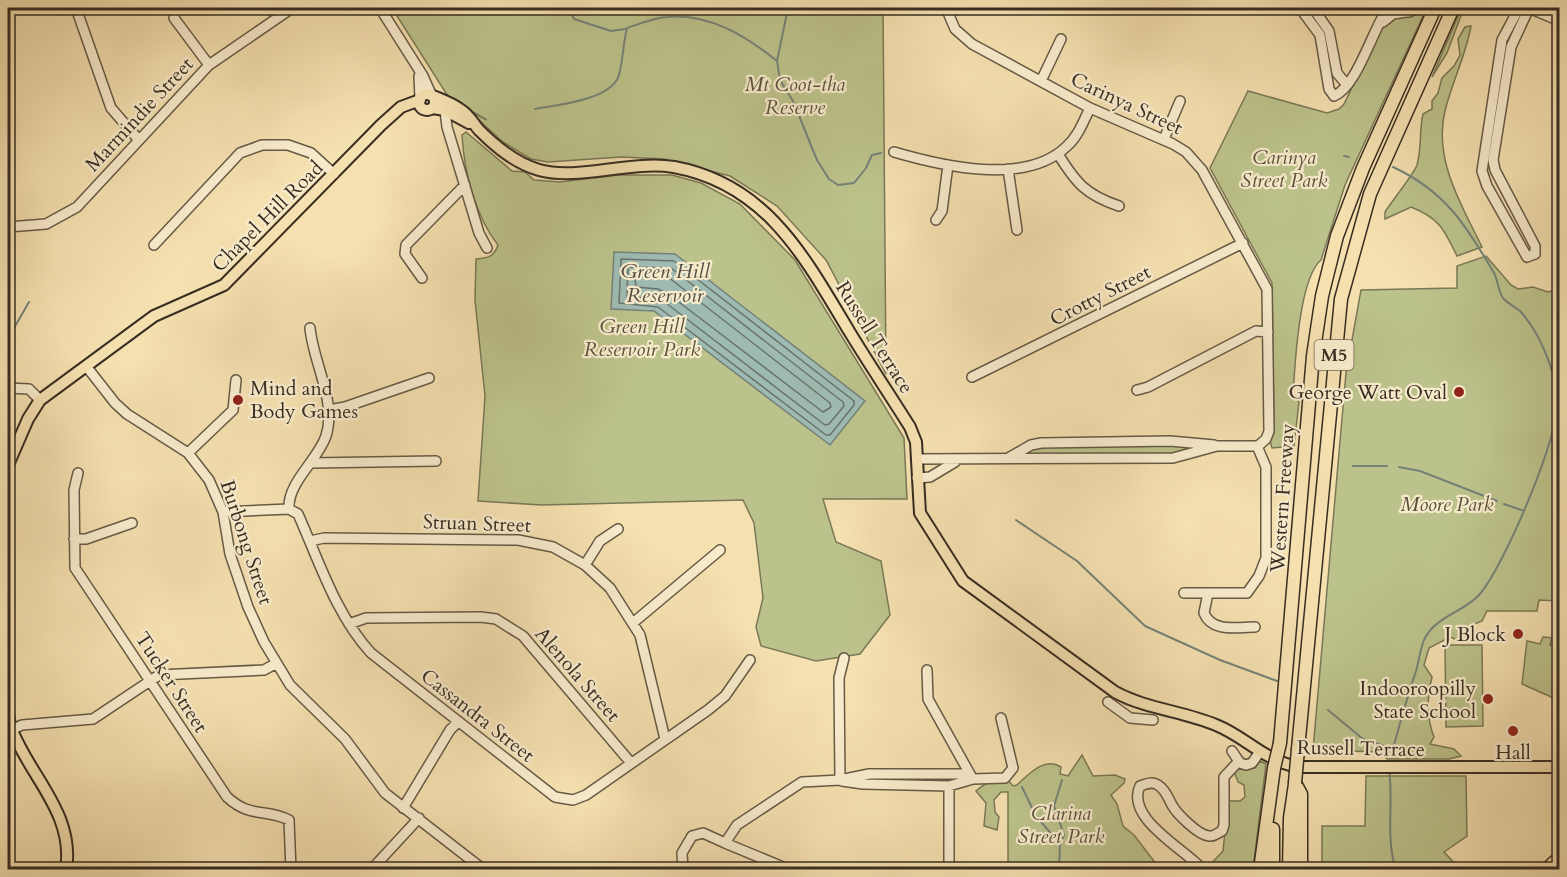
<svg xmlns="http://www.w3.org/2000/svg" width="1567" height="877" font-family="Cardo,serif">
<rect width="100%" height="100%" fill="#f5e0b0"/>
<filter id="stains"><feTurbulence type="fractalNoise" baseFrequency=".00333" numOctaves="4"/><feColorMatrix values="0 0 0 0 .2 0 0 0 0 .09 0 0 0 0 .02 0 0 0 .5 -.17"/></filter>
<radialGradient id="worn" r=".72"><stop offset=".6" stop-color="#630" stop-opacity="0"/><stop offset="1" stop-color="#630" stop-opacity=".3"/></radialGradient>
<path fill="#bcc28b" stroke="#7a7856" stroke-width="1.5" d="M392 8H883L886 374 826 260 777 206 730 176 664 159 621 157 548 162 531 159 503 142 469 111 487 120 449 98Z
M1420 13 1424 14 1345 185 1321 260C1299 278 1295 365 1293 394L1299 402 1294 446 1272 448 1270 441 1274 433 1272 283 1210 168 1248 91 1327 113 1339 109 1344 104C1353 87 1376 30 1389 21 1399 14 1410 20 1420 13Z
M1462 13 1447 53 1432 77 1459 14Z
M1471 26C1466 55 1452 82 1445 111 1433 159 1462 206 1482 247L1457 256C1444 229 1439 218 1411 207L1385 219V212C1391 202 1414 174 1417 165 1422 147 1419 131 1423 114L1432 109V101L1438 93 1442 78 1454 66 1460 55 1458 39 1465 27Z
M466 132 512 171 525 172 534 180 560 182 618 175H672L701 183 740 204 795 260 904 438 907 499H823L836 542 881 561 890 615 860 654 816 661 761 646 756 627 763 598 754 523 743 500 542 505 478 501 485 396 475 300 476 259C488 258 494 257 498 245 475 216 464 171 462 135Z
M1486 256 1511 285 1518 289 1533 287 1548 292 1559 289V601L1539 600 1537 611H1487L1482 621 1460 630 1461 638 1457 640 1450 637 1429 648 1424 665 1432 677C1427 697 1426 717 1434 737L1430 744 1454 749 1461 756 1449 759H1387L1380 752 1313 750 1346 373 1361 290 1457 288V266Z
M1177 445 1196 448 1169 454 1024 455 1037 446Z
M1543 637 1552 638 1550 645 1559 648 1558 700 1522 684 1527 641 1540 644Z
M1445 645H1482L1483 726 1446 727Z
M1082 755 1093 776 1115 775 1125 779 1124 783 1111 795 1117 804 1123 826 1134 835 1160 869H1008V792H1001L994 800 995 812 999 817 997 830 984 826 986 803 976 791C986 782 993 780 1007 779L1013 786 1017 785C1028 775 1044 756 1061 767L1060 774 1068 776Z
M1260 761 1266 764 1253 869 1205 870 1223 851 1228 801H1240L1245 797 1244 785 1238 782 1234 771 1236 767 1255 768Z
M1366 776H1466L1467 836 1444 852 1460 869H1322V826H1365Z"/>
<path fill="#9ebbb3" stroke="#758279" stroke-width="1.5" d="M614 252 675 254 865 401 830 445 654 311 611 309Z"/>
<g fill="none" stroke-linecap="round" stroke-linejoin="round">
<path stroke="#6a746a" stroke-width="1.5" d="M621 259 674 261 854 401V405L830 435H826L658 307 619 303Z
M628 267 671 268 843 402 844 406 829 424 825 425 662 300 627 296Z
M638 276 668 277 830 403 831 407 823 412 667 293 658 289 636 287 635 278Z"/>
<path stroke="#758279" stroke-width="2" d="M568 8 574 19 611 31 625 29
M788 8 777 61 780 80 793 101 817 160 829 179 838 185 854 183 866 168 872 155 881 153
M535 109C557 105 612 100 619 75 623 60 623 44 627 28 639 24 653 18 667 17 709 13 746 36 777 61
M1344 156 1349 157
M8 332 14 328 29 302
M1353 466H1387
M1399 467 1420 471 1497 501
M1504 504 1524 511
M1016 520 1077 561 1145 626 1220 660 1277 681
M1328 710 1363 739 1393 749C1400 723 1407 697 1416 671 1419 661 1420 650 1424 640 1434 617 1464 612 1479 595 1503 569 1564 427 1558 394 1552 366 1540 334 1521 312 1516 307 1508 304 1503 298 1498 291 1498 280 1494 273 1466 225 1445 191 1393 167
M1389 770C1394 803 1385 837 1396 870
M1022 787 1036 816 1060 844 1059 870
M1060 844 1064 835 1054 806 1062 780"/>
<defs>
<path id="minor" d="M76 8 111 108 138 139
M380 8 423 76 432 96
M1300 8 1320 35 1329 89 1334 96C1357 87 1373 28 1388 8
M1313 8 1329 31 1337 73 1347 85
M1519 8 1502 40 1482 171 1487 186 1527 257 1535 254V246L1495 170 1493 160 1511 47 1529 8 1560 21
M1401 11 1409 12 1416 8
M174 18 209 65
M1383 22 1393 14 1406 12
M419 76 420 99
M1041 81 1061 39
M445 110 447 127 479 233 487 248
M1164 139 1180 101
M894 152C942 166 1025 186 1066 147 1078 137 1083 122 1090 108
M1058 154C1076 183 1086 195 1119 206
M1008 169 1017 230
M936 220 942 211 948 165
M8 227 46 224 77 207 209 65 292 8
M154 245 240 153 262 145H288L311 153 334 174
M422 278 405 254 406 245 465 185
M86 366 115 403 127 414 188 453 209 480 223 512 230 554 248 607 264 642 290 685 345 739 385 793 484 870
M972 377 1243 243
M8 388 29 389 40 400
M1137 390 1148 387 1256 331 1268 332
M329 410 345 407 429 378
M188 453 233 410 236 380
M1010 457 1031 445 1041 443 1170 441 1214 445
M917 459 1173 458 1217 446H1258L1266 439 1269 431 1267 289 1202 170 1186 152 1173 144 1090 108 972 44 955 29 946 8
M311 463 436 461
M78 473 74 490 75 568 227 797C251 819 266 808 289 820L291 870
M917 478 930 477 955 462
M289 509C287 483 318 460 326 436 337 402 313 362 310 328
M223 512 289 509 298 514C319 561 336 615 371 653L555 797 573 800 586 795 708 710 725 696 750 660
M74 539H86L132 523
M310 541 324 538 518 540 553 547 585 565 610 588 640 635 665 739
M585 565 600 541 618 529
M1184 593H1247L1259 576 1266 558V467L1257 446
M1208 593 1204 613C1212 633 1237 627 1255 627
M634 622 720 550
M349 624 366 618 481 617 496 619 523 636 631 763
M927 670 928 699 971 776
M1108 702 1130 718 1153 720
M11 730 22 725 93 719 159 675 264 670 275 664
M1232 751 1240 763 1246 765 1252 763 1259 753
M840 780 839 678 844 658
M842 781 863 784 949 786 973 779 1005 778 1013 768 1001 718
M403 808 450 730 458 722
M725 843 790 870
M1201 868C1183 848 1125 818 1140 786 1146 784 1152 781 1158 785 1166 790 1168 798 1172 805 1177 814 1198 835 1209 836 1213 837 1218 833 1222 831L1224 825V777L1239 761
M371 870 419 818
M683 870 682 853 692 836 703 833 725 843 737 825 802 782 840 780 869 774H969
M949 870V786"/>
<path id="major" d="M419 102a8 8 0 1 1 16 0a8 8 0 1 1-16 0Z
M433 96C443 100 452 103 461 110 469 115 473 123 479 130 496 147 515 163 539 170 578 181 630 160 674 167 767 184 805 258 849 331 869 364 890 395 910 427L916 442 920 513 963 581 1115 692C1146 709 1183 711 1216 725 1246 737 1263 760 1298 767H1560
M433 108 445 110 469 123
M8 465 28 419 40 400 154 316 224 285 381 125 401 107 420 100
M8 684C8 699 6 716 12 730 31 778 75 814 66 870"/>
<path id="highway" d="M1280 743 1313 356 1322 296 1337 236 1363 168 1435 8
M1298 749 1341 299 1370 194 1453 8
M1295 783 1301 794V870
M1273 829V870
M1260 870 1274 768
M1289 870 1290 818 1295 784
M1546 870 1560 857"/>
</defs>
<use href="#minor" stroke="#665a46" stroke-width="12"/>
<use href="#major" stroke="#372d22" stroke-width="14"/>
<use href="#highway" stroke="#372d22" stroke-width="15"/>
<use href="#minor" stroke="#f8ebcc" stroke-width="9"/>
<use href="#major" stroke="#f5e0b0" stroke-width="10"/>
<use href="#highway" stroke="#f5e0b0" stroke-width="12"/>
<defs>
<path id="highway-bridge" d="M1274 768 1280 743
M1295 783 1298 749"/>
</defs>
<use href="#highway-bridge" stroke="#372d22" stroke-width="15" stroke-linecap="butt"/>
<use href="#highway-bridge" stroke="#f5e0b0" stroke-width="12"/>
</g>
<g fill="#8f2418" stroke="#f8ebcc" stroke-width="2">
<circle cx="1459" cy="392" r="6"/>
<circle cx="238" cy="400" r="6"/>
<circle cx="1518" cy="634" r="6"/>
<circle cx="1488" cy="699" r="6"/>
<circle cx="1513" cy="731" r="6"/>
</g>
<g text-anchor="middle" stroke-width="4.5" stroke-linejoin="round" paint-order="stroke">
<rect fill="#f8ebcc" stroke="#716655" stroke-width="1.5" x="1314.5" y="340" width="39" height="30" rx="4.5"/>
<g font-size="18" font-weight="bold" fill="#372d22">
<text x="1334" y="361">M5</text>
</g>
<g font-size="20" font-style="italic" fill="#58523c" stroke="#f8ebcc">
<text x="795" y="91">Mt Coot-tha<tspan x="795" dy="23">Reserve</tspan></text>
<text x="1284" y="164">Carinya<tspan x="1284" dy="23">Street Park</tspan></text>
<text x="642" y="333">Green Hill<tspan x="642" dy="23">Reservoir Park</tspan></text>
<text x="1447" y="511">Moore Park</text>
<text x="1061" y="820">Clarina<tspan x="1061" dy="23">Street Park</tspan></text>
</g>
<g font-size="20" fill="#372d22" stroke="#f8ebcc">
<text transform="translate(1127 103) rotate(25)" y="7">Carinya Street</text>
<text transform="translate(139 114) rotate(-47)" y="7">Marmindie Street</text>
<text transform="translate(267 216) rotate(-45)" y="7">Chapel Hill Road</text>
<text transform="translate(1100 295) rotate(-27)" y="7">Crotty Street</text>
<text transform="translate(875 337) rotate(58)" y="7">Russell Terrace</text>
<text transform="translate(1282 498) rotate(-86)" y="7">Western Freeway</text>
<text transform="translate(477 523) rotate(2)" y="7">Struan Street</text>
<text transform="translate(247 542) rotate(72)" y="7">Burbong Street</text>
<text transform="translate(578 674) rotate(49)" y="7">Alenola Street</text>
<text transform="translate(172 682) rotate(57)" y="7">Tucker Street</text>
<text transform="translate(478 715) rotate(38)" y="7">Cassandra Street</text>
<text transform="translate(1361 748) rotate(1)" y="7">Russell Terrace</text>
</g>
<g font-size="20" fill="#372d22" stroke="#f8ebcc" text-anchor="end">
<text x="250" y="395" text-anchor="start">Mind and<tspan x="250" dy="23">Body Games</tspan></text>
<text x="1447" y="399">George Watt Oval</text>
<text x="1506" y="641">J Block</text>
<text x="1476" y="695">Indooroopilly<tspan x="1476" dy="23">State School</tspan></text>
<text x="1513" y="759" text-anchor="middle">Hall</text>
</g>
<g font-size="21" font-style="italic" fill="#515046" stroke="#f8ebcc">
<text x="665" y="278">Green Hill<tspan x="665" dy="24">Reservoir</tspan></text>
</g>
</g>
<rect width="1567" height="877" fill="none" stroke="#f5e0b0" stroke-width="30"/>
<rect x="9" y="9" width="1549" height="859" fill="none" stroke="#372d22" stroke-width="3"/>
<rect x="15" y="15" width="1537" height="847" fill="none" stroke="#372d22" stroke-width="1.5"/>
<rect width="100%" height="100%" filter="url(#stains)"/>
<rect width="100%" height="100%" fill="url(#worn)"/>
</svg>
